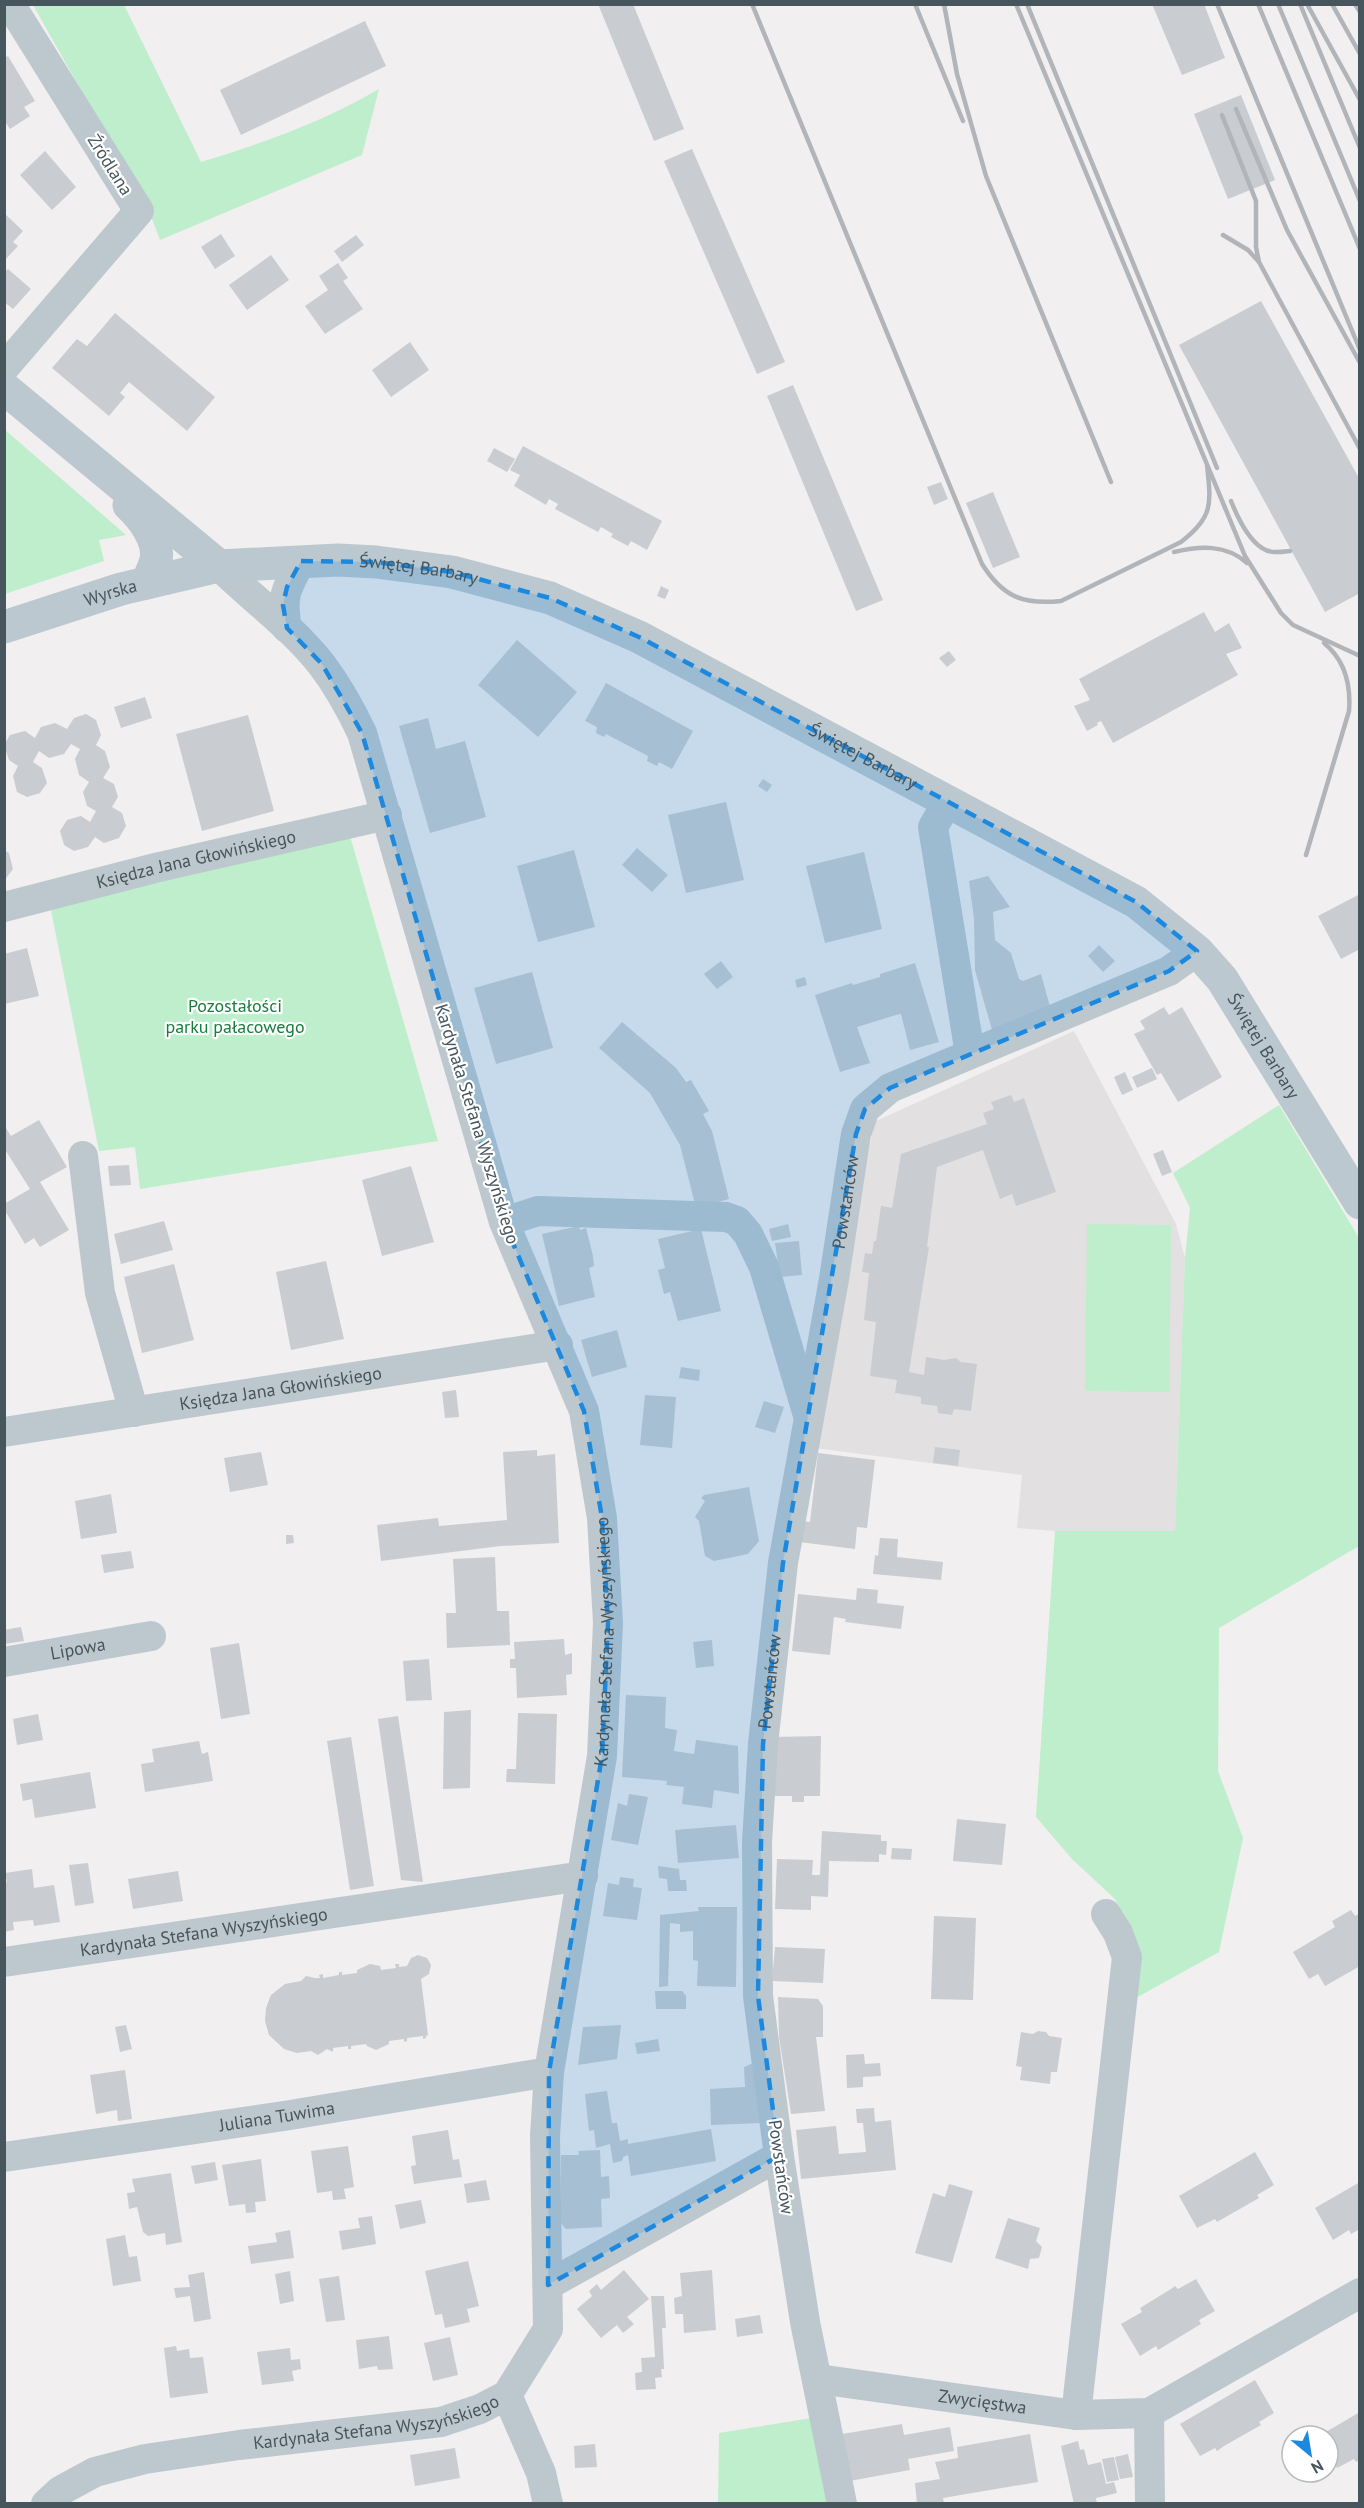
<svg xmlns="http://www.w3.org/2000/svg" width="1364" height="2508" font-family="'PT Sans',sans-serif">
<rect width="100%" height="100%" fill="#f1efef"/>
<path fill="#e2e0e1" d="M1074 1031 1176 1224 1185 1258 1175 1532 1055 1531 1017 1528 1022 1475 815 1448 874 1122Z"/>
<path fill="#beeecb" d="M33 5H124L201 162C263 143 323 122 379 89L362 155 160 240 149 211Z
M4 429 126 535 99 540 104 561 5 594Z
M350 836 438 1141 140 1189 135 1147 99 1151 50 905Z
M1279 1105 1359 1238V1546L1219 1628 1218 1771 1243 1838 1219 1952 1134 1999 1141 1951 1115 1899 1072 1859 1036 1817 1055 1531H1175L1185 1258 1190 1208 1173 1173Z
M1087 1224 1171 1225 1169 1392 1085 1391Z
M818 2417 834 2503 718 2504 719 2433Z"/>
<path fill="#c9cdd1" d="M598 4H633L684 129 654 141Z
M1152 4H1204L1225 58 1182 75Z
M365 21 386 66 241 135 220 90Z
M8 56 35 101 24 107 30 116 10 129 4 120V58Z
M1241 95 1275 180 1228 199 1194 114Z
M692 149 785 362 757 374 664 161Z
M45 151 76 187 52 210 20 175Z
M4 213 23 231 13 242 18 246 4 261Z
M221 234 235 256 215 269 201 247Z
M356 235 364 245 342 262 334 251Z
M271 255 289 280 247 310 229 285Z
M338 263 348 278 343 281 363 309 325 334 305 306 328 290 319 276Z
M8 269 31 289 13 309 4 302V272Z
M1261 301 1360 480V593L1325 612 1179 345Z
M115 313 215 397 187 431 129 382 120 393 125 397 109 416 52 368 77 339 87 346Z
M410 342 429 370 391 397 372 370Z
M793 385 883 600 856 611 767 396Z
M523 446 662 521 647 550 631 541 628 546 611 537 613 534 601 527 598 532 555 509 558 504 549 499 546 505 514 486 520 475 510 470Z
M494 448 515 459 507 472 487 461Z
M941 482 948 499 934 505 927 487Z
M993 492 1020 557 993 568 966 503Z
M661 586 669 590 665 599 657 596Z
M1204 612 1215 632 1229 623 1242 648 1226 654 1238 675 1113 743 1101 721 1097 723 1098 725 1087 731 1074 706 1090 700 1079 679Z
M517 640 577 692 538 737 478 685Z
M949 651 956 660 947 667 939 658Z
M606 683 693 731 672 769 659 762 657 766 647 761 648 756 606 734 604 737 596 733 597 727 585 721Z
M145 697 152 718 121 728 114 707Z
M86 714 96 720 101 735 96 745 105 751 110 767 103 778 114 784 118 797 112 807 122 813 126 826 119 838 104 843 95 837 88 847 74 851 64 845 60 831 67 820 81 816 90 822 96 811 87 806 83 792 89 782 79 775 75 759 80 749 71 744 64 754 49 758 39 751 33 762 42 768 47 783 40 793 27 797 17 792 13 776 18 766 9 760 4 745 10 735 25 731 35 738 41 727 55 723 67 729 74 718Z
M248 715 274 811 202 831 176 734Z
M428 718 436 749 465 741 486 817 430 833 399 726Z
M763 779 772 785 767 792 758 786Z
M726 802 744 880 686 893 668 815Z
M637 848 668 875 652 892 622 865Z
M4 850 9 853 13 869 4 881Z
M574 850 595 927 538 942 517 866Z
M864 852 882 929 825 943 806 866Z
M988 876 1010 907 993 912 995 940 1011 953 1019 979 1023 981 1041 974 1051 1010 992 1030 975 970 974 919 969 881Z
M1360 894V949L1341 959 1318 916Z
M1099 945 1115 961 1103 972 1088 956Z
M27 948 39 996 4 1004V954Z
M721 961 733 977 717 989 704 974Z
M915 963 939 1042 910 1050 901 1014 896 1015 857 1027 870 1063 840 1072 815 995 852 983 853 985 880 977V974Z
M532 972 553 1048 496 1064 474 988Z
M805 977 807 985 797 988 795 980Z
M1164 1007 1169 1015 1182 1007 1222 1077 1178 1102 1161 1073 1157 1075 1134 1034 1145 1029 1140 1021Z
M622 1022 676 1068 686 1082 691 1080 709 1111 703 1114 712 1131 729 1199 696 1208 680 1145 650 1093 599 1048Z
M1152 1068 1157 1079 1137 1088 1132 1077Z
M1125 1072 1133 1090 1122 1095 1114 1077Z
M1011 1095 1014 1102 1024 1098 1056 1192 1016 1206 1012 1194 1000 1199 983 1150 937 1167 927 1247H929L909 1372 924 1375 926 1357 944 1360 956 1358 961 1362 977 1364 971 1411 954 1409 952 1415 938 1413 937 1406 921 1404V1397L895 1393 897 1380 870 1376 876 1322 864 1320 869 1273 862 1272 865 1253 872 1254 874 1241H876L881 1206 892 1208 901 1154 987 1124 983 1113 994 1109 991 1102Z
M39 1120 67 1167 40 1182 69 1230 40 1247 34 1238 25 1244 4 1209V1204L30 1189 4 1148V1125L11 1136Z
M1163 1150 1172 1172 1162 1176 1153 1154Z
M129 1165 131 1185 110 1186 108 1166Z
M411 1166 434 1242 382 1256 362 1180Z
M164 1221 173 1250 121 1264 114 1234Z
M788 1224 791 1237 772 1241 769 1229Z
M579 1226 580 1230 586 1228 593 1256 594 1266 589 1268 595 1297 559 1306 542 1234Z
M701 1229 721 1311 678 1321 670 1292 664 1294 658 1270 665 1268 658 1239Z
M799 1241 802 1275 780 1277 775 1243Z
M326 1261 344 1339 291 1350 276 1272Z
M174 1264 194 1340 142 1353 124 1277Z
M617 1330 627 1367 592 1377 581 1340Z
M681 1367 700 1370 699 1381 679 1378Z
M456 1390 459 1417 445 1418 442 1392Z
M645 1395 676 1397 672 1448 640 1445Z
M764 1401 784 1407 775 1433 755 1427Z
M935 1447 960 1450 958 1466 933 1463Z
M537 1450V1456L555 1454 559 1543 501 1546 381 1561 377 1525 438 1518 439 1526 507 1520 503 1452Z
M261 1452 268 1485 230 1492 224 1458Z
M818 1453 875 1460 867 1528 857 1527 855 1549 799 1542 801 1521 810 1522Z
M749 1487 759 1541 748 1554 714 1561 705 1556 699 1521 695 1517 705 1501 701 1498 704 1495Z
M111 1494 117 1533 81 1539 75 1501Z
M286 1535H293L294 1543 286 1544Z
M880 1538 898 1539 897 1557 943 1562 941 1580 873 1574 875 1555 878 1556Z
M131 1551 134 1568 104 1573 101 1555Z
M495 1557 497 1611H509L510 1645 447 1648 446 1613H456L453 1559Z
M857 1588 878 1590 877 1603 904 1606 901 1629 845 1622 846 1619 834 1617 830 1655 792 1651 798 1594 856 1600Z
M21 1627 24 1641 4 1644V1630Z
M564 1639 565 1655 572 1653V1674L566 1675 567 1695 517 1698 516 1668H510V1659H515L514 1642Z
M712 1640 714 1666 696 1668 693 1642Z
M239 1643 250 1714 221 1719 210 1648Z
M429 1659 432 1700 406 1701 403 1661Z
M626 1695 666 1697 665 1728 677 1730 674 1751 694 1754 696 1740 738 1746 739 1794 714 1790 712 1808 682 1804 684 1787 666 1785 667 1781 622 1777Z
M471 1710 470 1788 443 1789 444 1712Z
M518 1713 557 1714 555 1784 506 1782 507 1769H516Z
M38 1714 43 1740 17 1745 13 1719Z
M398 1716 423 1882 401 1880 378 1719Z
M821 1736 820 1796H804V1802H792V1796H773V1737Z
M351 1737 374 1886 350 1890 327 1741Z
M199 1741 202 1754 208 1752 213 1781 145 1792 141 1764 154 1762 152 1749Z
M90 1772 96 1808 35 1818 32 1799 23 1801 20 1784Z
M629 1794 648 1797 638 1845 611 1840 618 1803 627 1806Z
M957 1819 1006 1824 1002 1865 953 1861Z
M736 1825 739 1858 678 1863 675 1830Z
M822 1831 881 1835V1841H887L886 1855 879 1854V1862L829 1861 828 1897 811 1896V1910L775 1909 777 1859 813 1860 812 1875H820Z
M892 1848 912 1849 911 1860 891 1859Z
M88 1863 94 1903 75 1906 69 1865Z
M658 1866 679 1869 680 1880H686L687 1891H668L667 1879 659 1878Z
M32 1869 34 1888 54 1885 60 1922 34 1926 33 1920 13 1922 14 1930 4 1932V1883L7 1882 5 1873Z
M178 1871 183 1901 133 1909 128 1879Z
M620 1877 634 1879 633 1887 642 1888 637 1920 603 1916 608 1883 619 1885Z
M698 1907H737L736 1987 697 1986 698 1961 693 1960V1931L680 1932V1924L670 1923 668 1986 659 1987 660 1915 699 1911Z
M1351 1910 1355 1916 1360 1913V1966L1325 1986 1318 1974 1309 1979 1293 1952 1335 1927 1332 1921Z
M934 1916 976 1918 973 2000 931 1999Z
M775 1947 825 1949 823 1983 772 1981Z
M418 1955 427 1958 431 1965 429 1974 421 1979 428 2035 426 2036V2038L423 2039V2036L407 2038V2041L404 2042V2039L389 2041V2044L376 2050 367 2046 366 2044 351 2046V2049H348V2046L333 2048V2052L327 2049 318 2055 311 2051 297 2053 284 2049 269 2035 265 2021 266 2008 271 1995 285 1984 301 1981 306 1976 315 1978H320L319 1975 323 1974V1978L339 1975V1972H342V1975L357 1973V1970L370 1964 380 1966 381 1970 396 1968 395 1964H399V1967L407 1966 411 1958Z
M655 1991H682L686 1996V2009H656Z
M778 1997 818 1999 823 2006V2037H816L825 2111 791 2114 779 2037Z
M126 2025 132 2049 120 2052 115 2027Z
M621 2025 617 2059 578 2065 583 2027Z
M1038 2031 1046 2032 1049 2036 1062 2038 1057 2072H1051L1050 2084 1020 2080 1022 2067 1016 2066 1021 2032 1033 2034Z
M658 2039 660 2051 637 2054 635 2043Z
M864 2054 865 2064 880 2063 881 2076 863 2077V2087L847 2088 846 2055Z
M758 2061 761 2123 711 2125 710 2089 745 2087 744 2067Z
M125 2070 132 2119 118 2121 117 2110 96 2114 90 2075Z
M607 2091 612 2123H617L620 2141 628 2139V2144L711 2129 716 2161 631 2176 628 2155 623 2157 622 2161 613 2163 610 2144 596 2148 594 2130 589 2131 585 2094Z
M874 2108 875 2122 891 2120 896 2170 801 2179 796 2130 836 2126 839 2154 866 2152 863 2123H857L856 2109Z
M448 2130 453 2160 459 2159 462 2177 414 2184 411 2166 416 2165 412 2136Z
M348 2146 354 2187 344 2189 346 2199 333 2200 332 2191 317 2193 311 2151Z
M600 2150 601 2177 609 2176 610 2198 601 2199 602 2227 566 2229 561 2223V2155H579L578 2151Z
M1255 2152 1274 2185 1257 2195 1259 2198 1217 2222 1215 2219 1197 2228 1179 2196Z
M261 2159 266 2201 255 2202 256 2212 246 2213 245 2204 229 2206 222 2165Z
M215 2162 218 2180 195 2184 191 2166Z
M171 2173 182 2242 166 2245 165 2233 148 2236 143 2232 137 2207 129 2209 127 2193 135 2192 132 2179Z
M486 2180 490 2200 467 2203 464 2184Z
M1360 2182V2229L1351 2234 1349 2230 1333 2240 1315 2208Z
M949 2184 973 2191 952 2263 915 2253 933 2193 945 2197Z
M421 2200 426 2223 400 2229 395 2205Z
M372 2216 376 2244 342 2250 339 2231 360 2228 358 2218Z
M1008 2218 1040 2228 1036 2241 1042 2247 1039 2258 1030 2259 1028 2269 995 2258Z
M290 2230 294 2258 251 2264 248 2246 277 2242 275 2233Z
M125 2235 129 2257 137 2256 141 2281 113 2286 106 2239Z
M468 2261 479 2306 467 2309 470 2322 445 2328 442 2314 435 2315 425 2271Z
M624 2270 649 2299 627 2317 634 2324 623 2333 617 2325 601 2338 577 2309 592 2296 589 2291 597 2284 601 2290Z
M712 2270 716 2330 684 2333 683 2314H675L674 2298 682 2296 680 2273Z
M290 2271 294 2301 280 2304 275 2274Z
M204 2272 211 2319 194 2322 190 2296 176 2298 174 2288 190 2287 188 2275Z
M339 2276 345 2320 326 2322 319 2279Z
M1196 2279 1215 2311 1199 2320 1201 2324 1196 2327 1158 2350 1156 2346 1140 2356 1121 2324 1142 2312 1140 2308 1171 2289 1175 2286 1178 2289Z
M651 2296H664L666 2328H662L664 2369H661L662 2377 655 2378 656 2389 636 2390 635 2373 642 2372 641 2358 655 2357Z
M760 2315 763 2333 737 2337 735 2319Z
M389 2336 393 2369 378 2370 377 2366 359 2369 356 2340Z
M450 2337 458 2375 433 2381 424 2343Z
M176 2346 177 2351 189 2349 190 2358 203 2357 208 2393 170 2398 164 2348Z
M290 2348 291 2360 300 2359 301 2369 292 2371 294 2381 262 2385 257 2352Z
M1255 2380 1274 2413 1259 2422 1261 2425 1224 2446 1217 2451 1215 2448 1200 2456 1180 2424Z
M1360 2412V2460L1356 2462 1354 2459 1337 2468 1328 2453V2436H1319Z
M902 2424 904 2435 950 2427 954 2451 908 2459 910 2470 844 2482 836 2435Z
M1030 2434 1038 2482 943 2498 944 2503 940 2504H917L915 2483 940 2479 935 2462 958 2458 957 2447Z
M1078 2441 1080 2450 1084 2449 1088 2465 1101 2462 1106 2484 1114 2482 1117 2493 1096 2498 1097 2504H1074L1061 2446Z
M595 2444 597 2467 575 2468 574 2446Z
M455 2448 460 2478 415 2486 410 2455Z
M1128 2454 1133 2477 1120 2479 1115 2457Z
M1114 2457 1119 2480 1107 2482 1102 2459Z"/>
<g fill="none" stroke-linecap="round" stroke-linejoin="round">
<g stroke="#bdc8ce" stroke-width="30">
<path d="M4 368 139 211 10 4"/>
<path d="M287 628C281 596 286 589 301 561"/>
<path d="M948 801 933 827 970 1054"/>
<path id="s1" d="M4 907 155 868 387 815"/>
<path d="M83 1156 100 1293 134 1412"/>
<path d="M504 1222 538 1211 726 1217 737 1221 748 1234 764 1267 807 1412"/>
<path id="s2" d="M4 1432 558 1345"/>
<path id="s3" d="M4 1662 151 1636"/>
<path id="s4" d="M4 1962 583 1876"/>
<path id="s5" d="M4 2157 284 2116 549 2072"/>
<path d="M548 2285 779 2156"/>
<path id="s6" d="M818 2379 1076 2415 1149 2413 1360 2293"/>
<path d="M507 2395 541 2473 548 2504"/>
<path d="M1149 2413 1150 2504"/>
<path d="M1076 2415 1127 1957 1118 1933 1106 1914"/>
<path id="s7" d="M46 2504 60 2491 95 2472 145 2459 239 2445 441 2422 480 2409 507 2395 548 2329 545 2136 549 2072 602 1756 608 1623 602 1518 584 1411 504 1222 362 733C351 710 338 686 322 665 293 628 253 599 219 566"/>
<path id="s8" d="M842 2504 805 2322 779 2156 758 1996 757 1842 763 1744 783 1563 834 1279 856 1134 865 1109 890 1088 1169 971 1197 951"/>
</g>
<g stroke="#bbc8d0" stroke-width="33">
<path d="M4 388 219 566"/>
<path d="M129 505C142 517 160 540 156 560 154 568 150 575 147 583"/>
<path id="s9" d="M4 627 121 589 219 566 338 560 376 562 452 572 550 598 639 637 1136 902 1197 951 1222 979 1360 1203"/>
</g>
<path stroke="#b1b5b9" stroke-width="4.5" d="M752 4 982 564C1003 597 1023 605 1061 601L1181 542C1214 517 1211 503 1207 465
M915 4 963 121
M944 4 957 74 986 176 1111 482
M1016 4 1245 556 1281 613 1293 625 1360 656
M1027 4 1217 468
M1217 4 1360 350
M1258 4 1360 249
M1278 4 1360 201
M1300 4 1360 148
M1307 4 1360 100
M1332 4 1360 54
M1355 4 1360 12
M1236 109 1287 230 1360 363
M1222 115 1256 201V247L1259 262
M1223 235 1248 250 1259 262 1360 449
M1231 501C1237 516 1248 539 1262 548 1270 554 1281 552 1290 551
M1174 552C1200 546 1226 544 1247 563
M1306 855 1349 711C1351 685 1346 661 1324 643"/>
</g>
<path fill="#1c89de" fill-opacity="0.2" stroke="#1c89de" stroke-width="4.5" stroke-dasharray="12 8" stroke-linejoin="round" d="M301 561 376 562 452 572 550 598 639 637 1136 902 1197 951 1169 971 890 1088 865 1109 856 1134 783 1563 763 1744 758 1996 779 2156 548 2285 549 2072 602 1756 608 1623 602 1518 584 1411 504 1222 362 733 322 664 287 628 283 605 287 587Z"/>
<g text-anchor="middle" stroke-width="4.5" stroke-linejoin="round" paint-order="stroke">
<g font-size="18" fill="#47555c" stroke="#fff">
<text transform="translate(110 165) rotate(58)" y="6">Źródlana</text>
<text dy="6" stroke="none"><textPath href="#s9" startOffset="424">Świętej Barbary</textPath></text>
<text dy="6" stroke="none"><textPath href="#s9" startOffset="112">Wyrska</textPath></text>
<text dy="6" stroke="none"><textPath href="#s9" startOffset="910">Świętej Barbary</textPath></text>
<text dy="6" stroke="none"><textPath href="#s1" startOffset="198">Księdza Jana Głowińskiego</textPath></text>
<text dy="6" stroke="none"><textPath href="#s9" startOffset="1414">Świętej Barbary</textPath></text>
<text transform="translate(477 1124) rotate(73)" y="6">Kardynała Stefana Wyszyńskiego</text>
<text dy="6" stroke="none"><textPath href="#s8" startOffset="1316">Powstańców</textPath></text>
<text dy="6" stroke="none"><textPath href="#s2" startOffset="280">Księdza Jana Głowińskiego</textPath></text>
<text dy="6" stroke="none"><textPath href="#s7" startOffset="1250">Kardynała Stefana Wyszyńskiego</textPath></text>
<text dy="6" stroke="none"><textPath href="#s3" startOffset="75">Lipowa</textPath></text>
<text dy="6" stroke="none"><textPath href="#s8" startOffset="830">Powstańców</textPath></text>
<text dy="6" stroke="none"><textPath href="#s4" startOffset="202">Kardynała Stefana Wyszyńskiego</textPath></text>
<text dy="6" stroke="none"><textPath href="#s5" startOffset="276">Juliana Tuwima</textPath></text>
<text transform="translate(781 2167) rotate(82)" y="6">Powstańców</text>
<text dy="6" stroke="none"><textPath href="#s6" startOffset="166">Zwycięstwa</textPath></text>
<text dy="6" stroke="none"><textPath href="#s7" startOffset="345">Kardynała Stefana Wyszyńskiego</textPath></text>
</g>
<g font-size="18" fill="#197c3e" stroke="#fff">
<text x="235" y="1012">Pozostałości<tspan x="235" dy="21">parku pałacowego</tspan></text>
</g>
</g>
<rect width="1364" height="2508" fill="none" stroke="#47555c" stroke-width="12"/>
<g transform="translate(1310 2454) rotate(150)"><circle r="28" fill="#ffffff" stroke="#b5bbbe" stroke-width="1.5"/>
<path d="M0-4.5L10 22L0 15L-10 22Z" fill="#1c89de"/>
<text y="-9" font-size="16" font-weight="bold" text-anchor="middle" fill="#47555c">N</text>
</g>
</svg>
